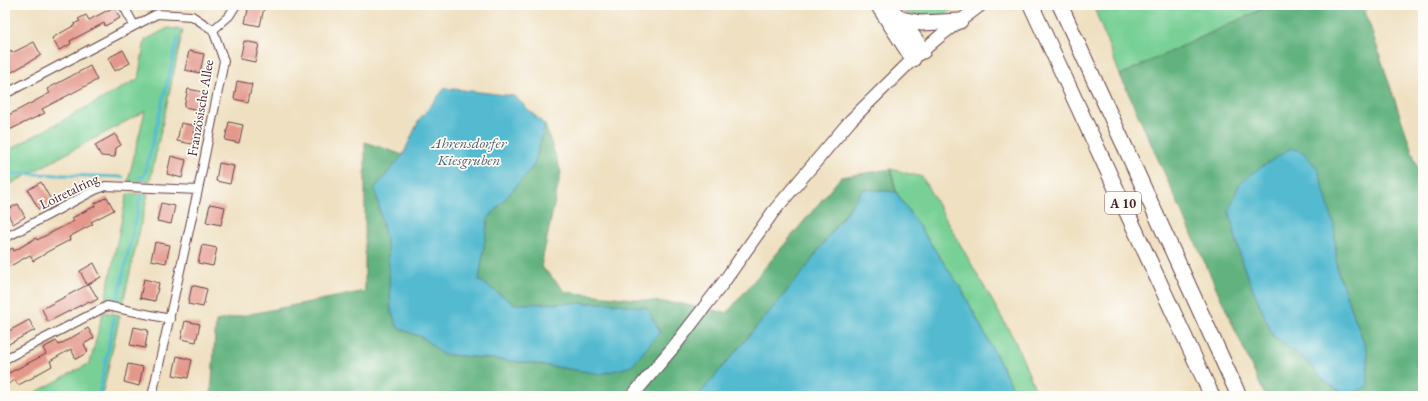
<svg xmlns="http://www.w3.org/2000/svg" width="1428" height="401" font-family="'EB Garamond',serif">
<rect width="100%" height="100%" fill="#fdfcf7"/>
<filter id="ink" filterUnits="userSpaceOnUse"><feTurbulence type="fractalNoise" baseFrequency=".025" numOctaves="2"/><feDisplacementMap in="SourceGraphic" scale="8" xChannelSelector="R" yChannelSelector="G"/><feConvolveMatrix kernelMatrix="1 2 1 2 8 2 1 2 1" color-interpolation-filters="sRGB"/></filter>
<filter id="wash" filterUnits="userSpaceOnUse"><feTurbulence type="fractalNoise" baseFrequency=".012" numOctaves="4" result="noise"/><feDisplacementMap in="SourceGraphic" scale="16" xChannelSelector="R" yChannelSelector="G"/><feGaussianBlur stdDeviation="0.9" result="paint"/><feColorMatrix in="noise" values="0 0 0 0 0 0 0 0 0 0 0 0 0 0 0 0 0 1.4 0 .05"/><feComposite in="paint" operator="in"/></filter>
<g filter="url(#wash)">
<rect width="100%" height="100%" fill="#efe0c1"/>
<path fill="#78d096" stroke="#617860" d="M898 5H963L942 16 906 14Z
M1093 5H1271L1120 75Z
M168 28 183 30 150 181H128L145 111 5 187V152L138 79 145 40Z
M891 169 922 177 1015 341 1038 396H1017L962 290 896 192Z
M127 194H148L123 303 105 301Z
M103 312 120 315 102 396H29L90 363Z"/>
<path fill="#62b27f" stroke="#566855" fill-rule="evenodd" d="M1271 5H1363L1423 184V396H1265L1120 75ZM1239 185 1334 226 1337 270 1367 351 1324 381 1307 361 1273 336 1242 263 1229 211Z
M545 125 561 172 541 266 566 292 682 304 727 313 841 177 891 169 896 192 863 189 803 272 698 396H211L216 321 365 291V142L403 155 375 188 388 250 391 311 398 328 424 338 442 354 530 363 601 374 608 303 514 304 479 280 488 219 534 165Z"/>
<path fill="#52bad0" stroke="#4e6c7e" d="M445 88 514 96 545 125 534 165 488 219 479 280 514 304 608 303 647 308 660 332 632 366 601 374 530 363 442 354 424 338 398 328 391 311 388 250 375 188 403 155 419 120Z
M1291 148 1303 152 1318 169 1334 226 1337 270 1367 351 1368 387 1345 394 1324 381 1307 361 1273 336 1242 263 1229 210 1239 185 1254 172Z
M863 189 896 192 962 290 1017 396H698L803 272Z"/>
<g fill="none" stroke-linecap="round" stroke-linejoin="round">
<path stroke="#52bad0" stroke-width="3" d="M5 173 123 177
M139 177H144L178 38
M118 297 141 196
M99 396 114 318"/>
</g>
<g id="blocks">
<path fill="#e4988c" d="M249 5 264 8 260 26 245 23Z
M114 7 120 18 105 26 104 23 70 41 71 44 59 50 52 38 75 25 74 24 80 21 78 19 86 15 89 20Z
M244 41 259 44 255 62 240 59Z
M34 42 41 55 5 76V55L11 51 12 53Z
M123 50 130 63 115 71 108 58Z
M189 51 204 54 200 73 185 70Z
M90 66 97 80 42 109 45 113 5 132V117L50 93 47 89Z
M237 81 252 84 248 102 234 99Z
M188 89 203 92 199 110 184 107Z
M229 122 243 125 239 143 225 140Z
M181 123 196 126 192 144 177 141Z
M115 134 121 145 116 148 115 157 101 156 95 145Z
M171 156 186 160 182 178 167 174Z
M219 163 234 166 230 184 216 181Z
M41 182 52 202 39 210 28 190Z
M107 197 114 210 91 222 93 224 69 237 70 240 45 253V254L33 261 30 255 5 269V252L13 248 14 251 36 238 37 240 74 221 72 218 95 206 94 204Z
M161 203 175 206 171 224 157 221Z
M18 204 25 217 13 224 6 210Z
M210 204 225 207 221 225 206 222Z
M155 242 170 245 166 263 151 260Z
M202 245 217 248 213 266 198 263Z
M94 263 101 277 87 285 80 271Z
M144 279 159 283 155 301 140 298Z
M89 284 98 299 90 303 89 301 48 322 42 309Z
M192 285 207 289 203 307 188 304Z
M29 320 35 330 5 346V333Z
M185 321 200 324 196 342 181 339Z
M134 327 148 330 145 348 130 345Z
M88 328 94 338 84 344 88 352 76 359 71 349 50 361 52 366 34 376V377L18 385 15 380 5 386V375L46 354 43 348 56 341 59 345Z
M177 356 192 360 188 378 173 375Z
M128 364 143 367 139 386 124 382Z"/>
</g>
</g>
<g filter="url(#ink)">
<use href="#blocks" fill-opacity="0" stroke="#633c42" stroke-width="1"/>
<g fill="none" stroke-linecap="round" stroke-linejoin="round">
<defs>
<path id="street" d="M123 5 134 25
M213 30 229 16 236 5
M5 94 157 14 192 16 213 30 224 61 198 190 152 396
M5 238 95 190 106 186 198 190
M5 359 107 306 170 319"/>
<path id="secondary" d="M632 396 676 344 723 283 773 212 851 120 913 59 940 36 981 5"/>
<path id="highway" d="M878 5 913 59
M885 5 901 19 923 51
M1031 5 1212 396
M1060 5 1239 396
M901 19 921 23 960 21"/>
</defs>
<use href="#street" stroke="#633c42" stroke-width="10"/>
<use href="#secondary" stroke="#633c42" stroke-width="14"/>
<use href="#highway" stroke="#633c42" stroke-width="17"/>
<use href="#street" stroke="#fff" stroke-width="8"/>
<use href="#secondary" stroke="#fff" stroke-width="12"/>
<use href="#highway" stroke="#fff" stroke-width="15"/>
</g>
</g>
<g text-anchor="middle" stroke-width="3.5" stroke-linejoin="round" paint-order="stroke">
<rect fill="#fdfcf7" stroke="#806168" stroke-width="1" x="1105" y="192" width="36" height="22" rx="3"/>
<g font-size="13" font-weight="bold" fill="#4a1f2b">
<text x="1123" y="208">A 10</text>
</g>
<g font-size="14" fill="#4a1f2b" stroke="#fdfcf7">
<text transform="translate(200 108) rotate(-80)" y="5">Französische Allee</text>
<text transform="translate(69 191) rotate(-26)" y="5">Loiretalring</text>
</g>
<g font-size="15" font-style="italic" fill="#4d5d6d" stroke="#fdfcf7">
<text x="469" y="148">Ahrensdorfer<tspan x="469" dy="17">Kiesgruben</tspan></text>
</g>
</g>
<rect width="1428" height="401" fill="none" stroke="#fdfcf7" stroke-width="20"/>
</svg>
